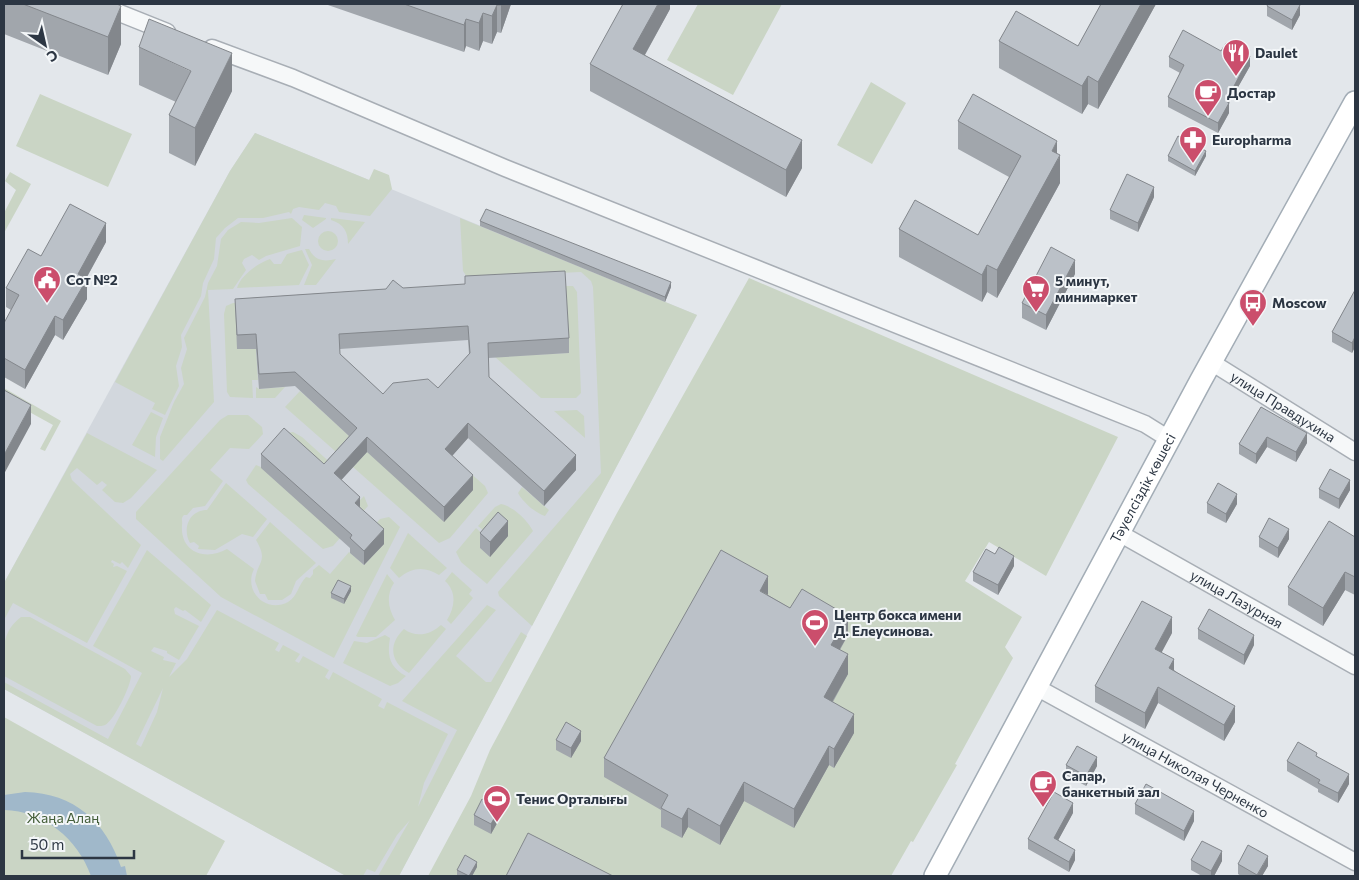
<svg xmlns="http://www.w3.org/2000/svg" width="1359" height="880" font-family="Commissioner,sans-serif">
<rect width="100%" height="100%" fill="#e3e7eb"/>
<path fill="#d2d7dd" d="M255 133 697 315 399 876H346L4 689V583L230 171Z"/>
<path fill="#cad5c5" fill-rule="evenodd" d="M698 4H782L733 95 667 60Z
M871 82 906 103 872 164 837 145Z
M40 94 132 134 108 187 16 146Z
M255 133 369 180 374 169 389 175 392 189 370 216 339 212 336 206 325 203 319 210 299 207 293 209 291 214 289 212 263 218H238L225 228 216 238 214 259 203 283 201 296 181 335 182 347 176 366 179 386 165 415 152 409 155 403 115 382 230 171Z
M10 172 31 184 4 233V213L16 190 5 181Z
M304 215 326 218V219L313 228 302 220Z
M292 218 302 227 300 246 266 256 259 260 252 255 244 259 242 263 246 270 233 289 208 290 214 402 163 461 160 459V437L174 402 184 384 181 368 187 349 184 338 205 297 208 283 217 266 221 239 228 230 241 222 259 223Z
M331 218 365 222 348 244C348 232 344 224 331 220Z
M460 218 697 315 532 626 499 596 498 592 601 473 593 287 591 281 581 272 467 277 463 271Z
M318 241a10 10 0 1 1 20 0a10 10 0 1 1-20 0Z
M305 249H309C315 261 324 262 336 259L316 285H304L312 265Z
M302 250 309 265 299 285 237 288C240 276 258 263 270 259L274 264H281L287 254Z
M749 278 1118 437 1046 576 989 542 965 581 1022 617 1005 647 1013 658 955 764 957 765 913 842 911 841 891 876H428L471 796 490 750 617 513Z
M565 286H573L577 292 581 393 576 398H541L495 357 569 353Z
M299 299 256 349 258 380H252L253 398 230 397 227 392 224 314 226 306 233 303Z
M256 387 259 389 285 387 275 398H256Z
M4 388 61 421 45 451 40 449 53 425 4 398Z
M300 391 357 443 343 458 285 407Z
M577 410 584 416 585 438 554 411Z
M151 412 163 418 156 437 155 457 132 445Z
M228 415H248L262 427 263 434 249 449 230 448 210 470 223 481 205 506 193 508 187 515H184C180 519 183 520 182 525 180 553 206 561 227 549L254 569C243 591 266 614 288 602 298 596 298 585 306 577L310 578 313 574V570L319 565 330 574 349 552 364 565 384 544 372 528 380 519 389 517 400 527 334 658 221 597 136 519V512L220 420Z
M293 432 302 437 335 467 324 479 287 433Z
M87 433 157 470 131 498 123 503 115 502 102 490 107 485 102 481 97 485 77 468 70 474 72 480 141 545 128 568 122 562 120 564 112 560 111 562 114 564 113 567 117 566 127 571 87 643 13 603 4 620V583Z
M367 452 451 456 485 486 488 493 450 538 439 543 353 467Z
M256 465 354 506 364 496 368 506 333 546 323 549 248 484 246 480Z
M226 483 267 519 253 537 242 534 215 550 198 549 199 546 194 542 190 543C182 529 189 510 207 510Z
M522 487 549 510 545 516C535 513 523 502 518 493Z
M501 504C513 506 528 521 533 531L487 584 461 562 456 552 476 528 488 539 480 548 490 556V536L478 526 495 507Z
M270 522 316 563 296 581 291 594 282 600H268L265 594H260L255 581C257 561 269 562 256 540Z
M408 533 447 568 439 575C425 566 412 567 399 578L390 568Z
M147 550 211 605 201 622 185 610 183 611 176 607 174 609 175 614 199 626 179 660 167 653V651L154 647 151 651 164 657 163 660 176 663 169 677 187 659 217 610 279 643 275 650 279 652 283 645 300 654 295 661 299 663 303 656 329 670 325 677 329 680 333 672 382 699 378 706 384 709 387 702 448 734 424 783 418 807 457 730 402 701 487 605 496 610 456 656 486 682H491L521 632 527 636 399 876H378L410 820 397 835 375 872 367 869 363 876H346L4 689V682L108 739 142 673 93 646ZM163 688 157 712 141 747 136 744Z
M452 572 472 590 469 594 473 598 451 624 447 620C455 607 457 592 445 581Z
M387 574 394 583C386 595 388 608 395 620L376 637H358L356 636Z
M21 617H30L125 669 131 676C131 685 114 721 105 725 103 726 100 726 97 726L4 676C4 652 0 633 21 617Z
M441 625 446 629 409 673C390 662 388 644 404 629 416 638 430 635 441 625Z
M385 635 390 638C387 655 389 667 406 676L398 683 390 686 343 663 354 641 367 643Z
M4 717 225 841 206 876H4Z"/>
<path fill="#a0b8ca" d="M25 792C74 793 106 822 121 867L125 866 127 876H91C78 839 44 811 4 810V795Z"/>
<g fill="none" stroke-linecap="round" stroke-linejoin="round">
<defs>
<g id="minor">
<path d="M97 4 167 32"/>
<path d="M212 48 293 78 505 168 1145 424 1169 439"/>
<path id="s1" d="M1211 362 1355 452"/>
<path id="s2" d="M1119 533 1355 666"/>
<path id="s3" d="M1036 687 1355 862"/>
</g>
<g id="major">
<path id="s4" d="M935 876 1201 380 1355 102"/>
</g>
</defs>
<use href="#minor" stroke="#a8aeb5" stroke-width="19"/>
<use href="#major" stroke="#a3adb6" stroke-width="24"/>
<use href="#minor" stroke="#f6f8f9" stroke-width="16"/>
<use href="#major" stroke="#fff" stroke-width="21"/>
</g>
<path fill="#a1a6ac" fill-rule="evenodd" d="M4 4H117L121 44 108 75 4 34Z
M325 4H511L501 33 497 32 492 44 483 41 479 51 466 46 464 52Z
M670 4V9L645 55 802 168 786 197 590 91V64Z
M1101 4H1156L1098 109 1088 104 1082 114 999 68V41L1078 46Z
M1267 6 1300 15 1292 30 1267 16Z
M139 47 232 91 195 166 169 153V115L176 102 139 85Z
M1169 57 1250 66 1229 103V113L1218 133 1168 107V97L1180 73 1169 67Z
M958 121 1057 154 1060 183 997 298 987 292 982 302 899 257V229L978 235 1009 177 958 149Z
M1168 156H1206L1195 176 1168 161Z
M1154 197 1138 232 1110 219V210Z
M480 221 671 287 665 302 480 226Z
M106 242 86 279 87 299 63 340 55 335 25 389 4 377V323L11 310 6 307V288L41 256Z
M1075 274 1046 330 1022 318V303Z
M403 288 569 338V353L488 358 489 377 576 470 544 506 468 438 452 456 473 490 444 522 367 452 341 480 360 507 384 544 364 565 350 553V548L261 468V454L324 464 349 436 295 386 259 389 256 349H237L235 299ZM468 340 469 354 438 388 383 394 340 354V349Z
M1355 290V347L1352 353 1332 342V332Z
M1261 407 1307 443 1296 462 1267 447 1256 464 1239 454V444Z
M1319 489 1350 490 1339 509 1319 498Z
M1207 503 1237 504 1226 523 1207 513Z
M480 533 508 536 490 557 480 548Z
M1259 537 1289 539 1278 558 1259 547Z
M1355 537V595L1345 590 1323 626 1288 605V587Z
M1014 566 998 595 973 581V572Z
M351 591 344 604 331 598V593Z
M768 595 790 608 848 635 840 650 848 674 833 702 854 733 834 768 829 765 794 828 744 801 720 845 688 827 682 838 661 827V810L604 777V758Z
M1198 629 1254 645 1244 665 1198 639Z
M1172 633 1161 652 1174 670 1235 722 1224 741 1158 703 1145 729 1095 702V686Z
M556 740 581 741 571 758 556 750Z
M1317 756 1349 784 1338 803 1318 792V789L1287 771V761Z
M1066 765 1097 766 1086 786 1066 775Z
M1135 804 1194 821 1184 841 1135 814Z
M1073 813 1058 840 1075 860 1069 872 1028 849V839Z
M474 815 500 818 491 834 474 825Z
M1191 860 1222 861 1214 876H1202L1191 870Z
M1238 864 1268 866 1262 876H1241L1238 874Z
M477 867 472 876H461L457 875V870Z"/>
<path fill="#83878c" d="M501 4H511L501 33Z
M658 4H670V9L633 76V49Z
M1141 4H1156L1098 109V82Z
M497 5V32L492 44V16Z
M1300 5V15L1292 30V20Z
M121 6V44L108 75V37Z
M483 13V41L479 51V23Z
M466 19V46L464 52V25Z
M232 53V91L195 166V128Z
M1250 56V66L1229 103V113L1218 133V123L1226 101Z
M1088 76V104L1082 114V86Z
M802 140V168L786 197V170Z
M1057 141V161L1060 155V183L997 298V270L1052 151Z
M1206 151V156L1195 176V171Z
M1154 187V197L1138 232V223Z
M106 223V242L78 293V274Z
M1075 260V274L1046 330V315Z
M987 265V292L982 302V275Z
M87 279V299L63 340V320Z
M671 282V287L665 302V297Z
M55 316V335L25 389V370Z
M1355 337V347L1352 353V343Z
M31 405V424L4 474V455Z
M468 423V438L445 464V449Z
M1307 433V443L1296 462V452Z
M367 437V452L334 488V473Z
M1267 437V447L1256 464V454Z
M576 455V470L544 506V491Z
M473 475V490L444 522V507Z
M1350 480V490L1339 509V499Z
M1237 494V504L1226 523V514Z
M360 497V512L355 503Z
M508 521V536L490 557V542Z
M384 529V544L364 565V551Z
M1289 529V539L1278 558V548Z
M1014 556V566L998 595V585Z
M1345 572V590L1323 626V608Z
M768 576V595L760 591Z
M351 586V591L344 604V599Z
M848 616V635L831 664V645Z
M1172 617V633L1155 665V649Z
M1254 635V645L1244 665V655Z
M848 654V674L824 716V697Z
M1174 659V675L1169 668Z
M1158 687V703L1145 729V713Z
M1235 706V722L1224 741V725Z
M854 714V733L834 768V749Z
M581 731V741L571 758V748Z
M829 746V765L794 828V809Z
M1097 757V766L1086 786V776Z
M1349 774V784L1338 803V793Z
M744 782V801L720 845V826Z
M1073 803V813L1054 848V838Z
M500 808V818L491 834V824Z
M688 808V827L682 838V819Z
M1194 811V821L1184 841V831Z
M1075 850V860L1069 872V862Z
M1222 851V861L1214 876H1211V871Z
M1268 856V866L1262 876H1257Z
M477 862V867L472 876H469Z"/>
<path fill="#bbc1c8" stroke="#83878c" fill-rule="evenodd" d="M23 4H117L121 6 108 37Z
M404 4H501V5H497L492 16 483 13 479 23 466 19 464 25Z
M623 4H658L633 49 802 140 786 170 590 64Z
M1101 4H1141L1098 82 1088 76 1082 86 999 41 1016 11 1078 46Z
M1268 4H1298L1300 5 1292 20 1267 6Z
M149 19 232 53 195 128 169 115 191 71 139 47Z
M1183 30 1221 51 1226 43 1250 56 1226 101 1229 103 1218 123 1168 97 1184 65 1169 57Z
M973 94 1057 141 1052 151 1060 155 997 270 987 265 982 275 899 229 915 200 978 235 1021 156 958 121Z
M1178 136 1206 151 1195 171 1168 156Z
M1127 174 1154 187 1138 223 1110 210Z
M70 204 106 223 78 274 87 279 63 320 55 316 25 370 4 358V323L19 295 6 288 28 249 41 256Z
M486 209 671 282 665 297 480 221Z
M1051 247 1075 260 1046 315 1022 303Z
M565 271 569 338 488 343 489 377 576 455 544 491 468 423 445 449 473 475 444 507 367 437 334 473 360 497 355 503 384 529 364 551 350 538 352 535 261 454 284 428 324 464 357 428 295 372 259 374 256 334 237 335 235 299 386 289 393 280 403 288 465 284V276ZM468 326 470 353 438 388 428 379 393 383 383 394 340 354 339 334Z
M1355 290V337L1352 343 1332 332Z
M4 390 31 405 4 455Z
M1261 407 1307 433 1296 452 1267 437 1256 454 1239 444Z
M1330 469 1350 480 1339 499 1319 489Z
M1218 483 1237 494 1226 514 1207 503Z
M498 512 508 521 490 542 480 533Z
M1269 518 1289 529 1278 548 1259 537Z
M1329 521 1355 537V577L1345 572 1323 608 1288 587Z
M999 547 1014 556 998 585 973 572 986 549 995 554Z
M721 550 768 576 760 591 790 608 802 589 848 616 831 645 848 654 824 697 854 714 834 749 829 746 794 809 744 782 720 826 688 808 682 819 661 808 668 795 604 758Z
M338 580 351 586 344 599 331 593Z
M1142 601 1172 617 1155 649 1174 659 1169 668 1235 706 1224 725 1158 687 1145 713 1095 686Z
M1209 609 1254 635 1244 655 1198 629Z
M566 722 581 731 571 748 556 740Z
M1298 742 1317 753 1316 756 1349 774 1338 793 1318 783 1320 780 1287 761Z
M1077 746 1097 757 1086 776 1066 765Z
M1146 784 1194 811 1184 831 1135 804Z
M1054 792 1073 803 1054 838 1075 850 1069 862 1028 839Z
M482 799 500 808 491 824 474 815Z
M528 833 613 876H506Z
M1202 841 1222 851 1211 871 1191 860Z
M1248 845 1268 856 1257 875 1238 864Z
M465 855 477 862 469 876 457 870Z"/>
<defs>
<symbol id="restaurant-pin" viewBox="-11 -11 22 30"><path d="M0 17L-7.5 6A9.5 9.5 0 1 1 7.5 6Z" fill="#cb4e6c" stroke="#f3f6f8"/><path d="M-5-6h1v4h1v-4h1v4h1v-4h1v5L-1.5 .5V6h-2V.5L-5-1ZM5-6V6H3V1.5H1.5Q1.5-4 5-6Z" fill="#fff"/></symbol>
<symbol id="cafe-pin" viewBox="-11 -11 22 30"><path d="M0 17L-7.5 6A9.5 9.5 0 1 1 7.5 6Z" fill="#cb4e6c" stroke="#f3f6f8"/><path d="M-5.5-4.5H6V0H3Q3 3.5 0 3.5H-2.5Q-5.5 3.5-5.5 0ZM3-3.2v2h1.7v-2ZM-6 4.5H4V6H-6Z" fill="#fff"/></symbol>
<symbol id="pharmacy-pin" viewBox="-11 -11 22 30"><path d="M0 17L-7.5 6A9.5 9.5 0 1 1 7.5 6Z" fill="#cb4e6c" stroke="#f3f6f8"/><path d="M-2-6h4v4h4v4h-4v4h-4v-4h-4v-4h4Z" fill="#fff"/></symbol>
<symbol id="civic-pin" viewBox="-11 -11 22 30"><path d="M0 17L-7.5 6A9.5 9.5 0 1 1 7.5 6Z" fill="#cb4e6c" stroke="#f3f6f8"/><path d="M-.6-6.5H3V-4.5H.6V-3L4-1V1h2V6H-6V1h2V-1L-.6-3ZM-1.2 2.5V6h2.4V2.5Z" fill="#fff"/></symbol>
<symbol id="supermarket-pin" viewBox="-11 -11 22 30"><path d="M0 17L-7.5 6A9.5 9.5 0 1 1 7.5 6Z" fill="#cb4e6c" stroke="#f3f6f8"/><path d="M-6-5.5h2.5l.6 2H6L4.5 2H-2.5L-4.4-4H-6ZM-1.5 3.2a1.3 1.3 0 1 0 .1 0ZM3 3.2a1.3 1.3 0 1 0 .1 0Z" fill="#fff"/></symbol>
<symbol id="bus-pin" viewBox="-11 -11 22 30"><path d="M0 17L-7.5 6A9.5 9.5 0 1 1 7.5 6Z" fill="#cb4e6c" stroke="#f3f6f8"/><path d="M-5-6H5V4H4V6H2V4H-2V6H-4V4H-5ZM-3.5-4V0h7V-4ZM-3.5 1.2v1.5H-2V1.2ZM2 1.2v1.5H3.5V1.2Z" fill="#fff"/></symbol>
<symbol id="stadium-pin" viewBox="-11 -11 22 30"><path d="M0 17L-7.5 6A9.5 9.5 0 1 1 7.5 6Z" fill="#cb4e6c" stroke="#f3f6f8"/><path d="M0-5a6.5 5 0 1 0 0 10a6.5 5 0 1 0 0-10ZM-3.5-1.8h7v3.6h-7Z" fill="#fff"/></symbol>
</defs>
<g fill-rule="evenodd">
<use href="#restaurant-pin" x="1220" y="37" width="32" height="43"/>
<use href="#cafe-pin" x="1192" y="77" width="32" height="43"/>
<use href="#pharmacy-pin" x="1177" y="124" width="32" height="43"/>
<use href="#civic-pin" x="31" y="264" width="32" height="43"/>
<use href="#supermarket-pin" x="1020" y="273" width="32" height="43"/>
<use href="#bus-pin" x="1237" y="287" width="32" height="43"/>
<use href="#stadium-pin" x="799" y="607" width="32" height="43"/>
<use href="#cafe-pin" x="1027" y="768" width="32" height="43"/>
<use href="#stadium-pin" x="481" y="783" width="32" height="43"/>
</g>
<g text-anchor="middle" stroke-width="4" stroke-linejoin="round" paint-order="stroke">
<g font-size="14" font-weight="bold" fill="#2c3643" stroke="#f3f6f8" text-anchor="start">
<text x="1255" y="58">Daulet</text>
<text x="1227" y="98">Достар</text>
<text x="1212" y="145">Europharma</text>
<text x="66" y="285">Сот №2</text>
<text x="1055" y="286">5 минут,<tspan x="1055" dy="16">минимаркет</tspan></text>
<text x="1272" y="308">Moscow</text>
<text x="834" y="620">Центр бокса имени<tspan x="834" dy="16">Д. Елеусинова.</tspan></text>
<text x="1062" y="781">Сапар,<tspan x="1062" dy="16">банкетный зал</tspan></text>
<text x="516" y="804">Тенис Орталығы</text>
</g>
<g font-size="14" fill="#2c3643" stroke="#f3f6f8">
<text dy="5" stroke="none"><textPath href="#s1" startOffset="85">улица Правдухина</textPath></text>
<text dy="5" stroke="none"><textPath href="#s4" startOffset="440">Тәуелсіздік көшесі</textPath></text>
<text dy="5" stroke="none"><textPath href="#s2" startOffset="135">улица Лазурная</textPath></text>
<text dy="5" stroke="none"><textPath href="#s3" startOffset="182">улица Николая Черненко</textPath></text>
</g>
<g font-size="14" fill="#445e39" stroke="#f3f6f8">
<text x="63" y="823">Жаңа Алаң</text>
</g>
</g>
<rect width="1359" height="880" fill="none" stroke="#2c3643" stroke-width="10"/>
<g transform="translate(45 45) rotate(146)" stroke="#f3f6f8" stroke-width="4" paint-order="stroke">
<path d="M0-4L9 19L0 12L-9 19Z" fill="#2c3643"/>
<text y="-8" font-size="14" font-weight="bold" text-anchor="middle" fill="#2c3643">С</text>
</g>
<path d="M22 850v8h112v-8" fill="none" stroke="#2c3643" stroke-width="2.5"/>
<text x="30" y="850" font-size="15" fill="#2c3643" stroke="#f3f6f8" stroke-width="4" paint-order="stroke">50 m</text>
</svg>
